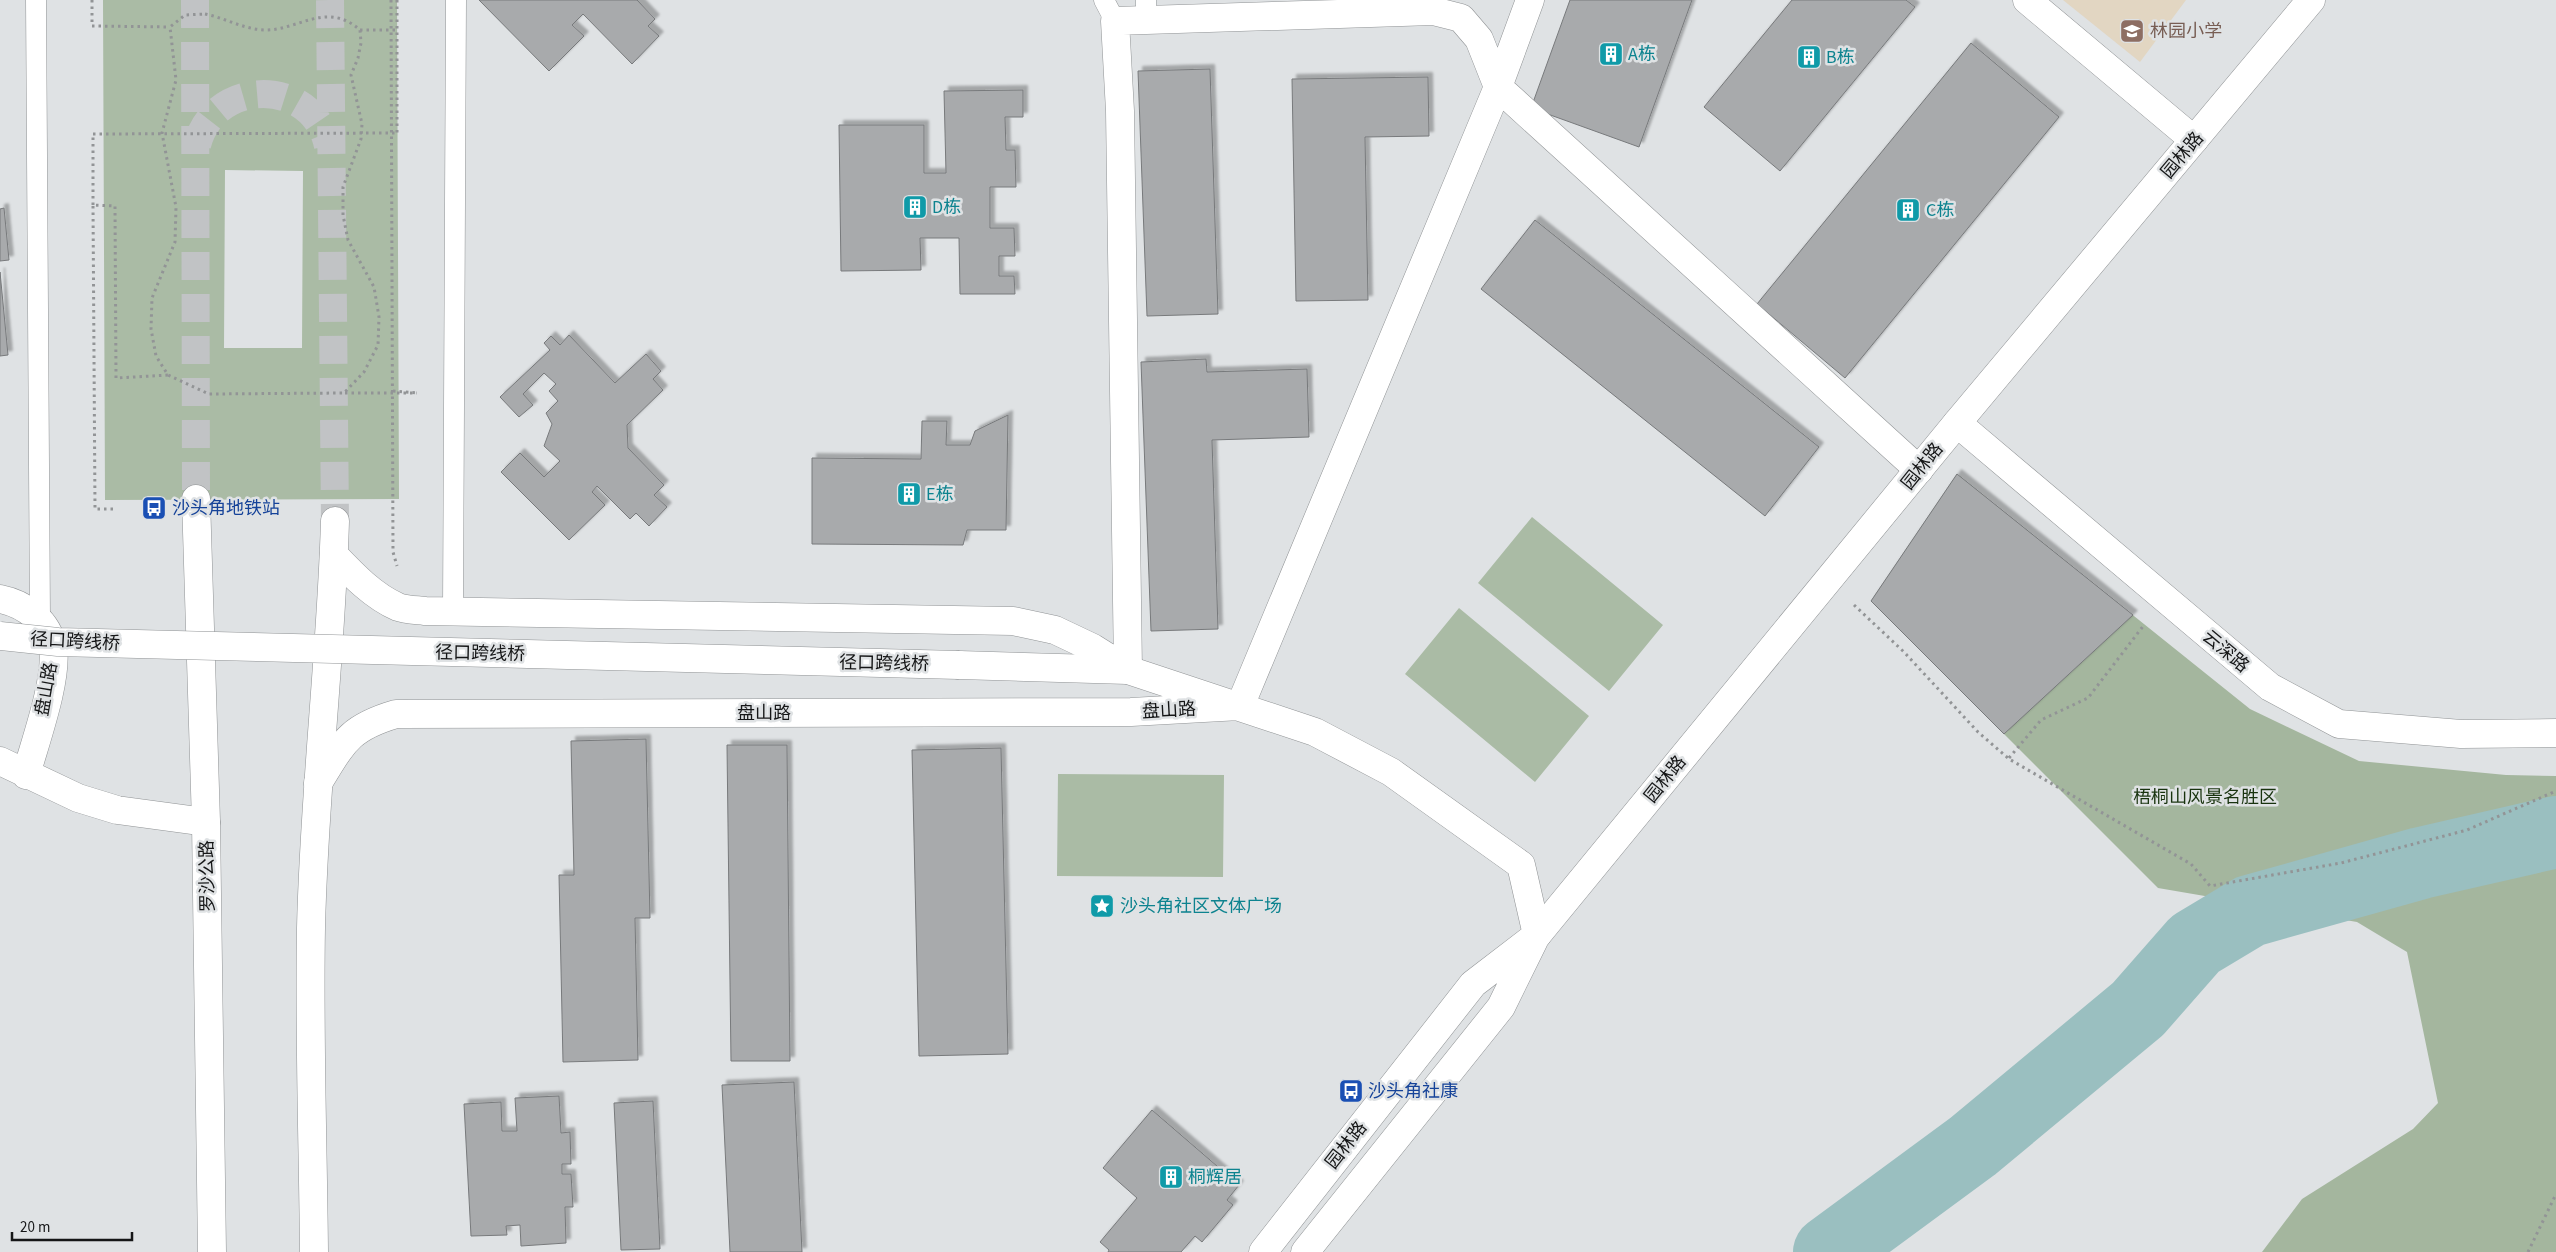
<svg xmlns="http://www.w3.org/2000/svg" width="2556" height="1252" font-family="'Source Sans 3','Noto Sans SC',sans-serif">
<defs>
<filter id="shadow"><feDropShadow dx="4.5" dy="-4.5" stdDeviation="1" flood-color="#0004"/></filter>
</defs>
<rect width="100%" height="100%" fill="#dfe2e4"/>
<path fill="#e2d6c2" d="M2063 0H2186L2140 62Z"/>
<path fill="#aabba5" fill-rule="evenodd" d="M103 0H397L399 499 105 500ZM225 170 303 171 302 348H224Z
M1532 517 1663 625 1609 691 1478 583Z
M1459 608 1589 716 1535 782 1405 674Z
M1058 774 1224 775 1223 877 1057 876Z"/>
<path fill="#a4b69e" d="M1957 474 2250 709 2359 761 2506 775 2556 776V1252H2262L2302 1199 2413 1129 2438 1103 2407 952 2357 922 2158 888 1871 601Z"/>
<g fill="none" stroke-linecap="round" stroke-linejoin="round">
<path stroke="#9abfc0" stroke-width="72" d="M1829 1252 1973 1146 2138 1009 2195 944 2250 911 2421 863 2556 832"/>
</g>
<path fill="#a8aaac" stroke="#787a7c" filter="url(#shadow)" d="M479 0H637L655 19 648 26 659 36 632 64 583 14 572 25 584 36 549 71Z
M1570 0H1692L1639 147 1531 108Z
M1792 0H1906L1915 7 1780 171 1704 107Z
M1971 43 2059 117 1845 378 1757 304Z
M1210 69 1218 314 1147 316 1138 71Z
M1428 77 1429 136 1365 137 1368 300 1296 301 1292 79Z
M1023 90V117H1005L1006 150H1015L1016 187H990V228H1014L1015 256H999V276H1014L1015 294H960L959 238H920L921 270 841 271 839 125H924V173H946L944 91Z
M4 208 9 260 0 261V209Z
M1535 220 1819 447 1765 516 1481 289Z
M0 272 8 355 0 356Z
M569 335 615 383 646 354 661 371 653 379 663 390 627 425 628 448 664 485 654 495 667 507 649 526 636 513 630 519 597 486 592 492 605 505 569 540 501 472 520 453 544 477 560 461 544 446 552 424 546 413 558 401 549 391 556 384 544 373 523 394 533 405 519 417 500 397 550 350 544 343 551 336 560 345Z
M1206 359 1207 372 1307 369 1309 437 1212 440 1218 629 1151 631 1141 362Z
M1008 415 1006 530H967L963 545 812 544V458L921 459 922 421H947L946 445H970L975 431Z
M1957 474 2133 615 2004 734 1871 601Z
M646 739 650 918H635L638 1060 563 1062 559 875H574L571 741Z
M727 745H787L790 1061H731Z
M1001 748 1008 1054 919 1056 912 750Z
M794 1082 802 1252H730L722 1085Z
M559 1096 561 1133 570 1132 571 1164H562V1174H571L573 1207H565L566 1243 521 1246 520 1225 506 1226 507 1235 471 1236 464 1104 501 1102 502 1131H517L515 1098Z
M653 1101 660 1249 621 1250 614 1103Z
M1152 1110 1239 1185 1227 1200 1233 1205 1202 1242 1195 1236 1181 1252H1108L1109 1250 1100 1242 1137 1198 1103 1168Z"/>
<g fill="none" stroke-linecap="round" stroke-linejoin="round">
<path stroke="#c1c3c5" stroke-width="28" stroke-dasharray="28 14" stroke-linecap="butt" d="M195 0 196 499
M330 0 335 521
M197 145C214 77 314 77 328 146"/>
<defs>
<path id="service" d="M36 0 40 620
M1104 0 1115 21
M1146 0V20
M453 611 456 0"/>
<path id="minor" d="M2027 0 2194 140
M1957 423 2270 687 2339 724 2461 734 2556 733
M334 555C353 575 373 596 398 607 406 610 417 610 425 611L1013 621 1055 630 1093 648 1128 670
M1128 670 1120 111 1115 21 1433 11 1461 18 1479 39 1498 87 1919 470
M1240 706 1498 87 1530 0"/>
<path id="tertiary" d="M1537 935 1957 423 2311 0"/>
<path id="secondary" d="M0 599C25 604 48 621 53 648 58 679 35 742 26 775
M959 665 1128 670 1315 732 1391 772 1521 865 1537 935
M0 761 78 798 117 810 206 822
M318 783C343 743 348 728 396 714L1131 712 1240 706
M1263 1252 1473 984 1537 935
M1305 1252 1501 1007 1534 940"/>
<path id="primary" d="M196 499 206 822 212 1252
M314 1252C313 1144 309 1036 311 928 314 792 331 657 335 521"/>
</defs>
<use href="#service" stroke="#909395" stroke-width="21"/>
<use href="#minor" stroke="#909395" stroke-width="29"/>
<use href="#tertiary" stroke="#909395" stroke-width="29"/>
<use href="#secondary" stroke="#909395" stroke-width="29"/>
<use href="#primary" stroke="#909395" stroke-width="29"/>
<path stroke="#929496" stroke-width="3" stroke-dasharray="2.5 4" stroke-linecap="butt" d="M92 0V26L170 27
M391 0 393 552 397 566
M397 0V133
M93 205V134
M393 391 417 393
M113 509H95L93 205 115 206 116 378 168 375
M1854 605 1904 652 1978 732 2009 759 2191 864 2210 886 2341 863 2467 830 2556 791
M2009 758 2041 720 2088 698 2144 625
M2528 1252 2556 1194"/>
<use href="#service" stroke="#fff" stroke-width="20"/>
<use href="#minor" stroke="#fff" stroke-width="28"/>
<use href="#tertiary" stroke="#fff" stroke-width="28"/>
<use href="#secondary" stroke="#fff" stroke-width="28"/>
<use href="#primary" stroke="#fff" stroke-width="28"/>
<defs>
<path id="secondary-bridge" d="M0 636 58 642 959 665"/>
</defs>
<use href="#secondary-bridge" stroke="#909395" stroke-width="29" stroke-linecap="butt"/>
<path stroke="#929496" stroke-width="3" stroke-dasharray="2.5 4" stroke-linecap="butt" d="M205 14C225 18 243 29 264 30 298 31 326 0 360 30L361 43 358 58 351 75 362 124 361 139 343 187V215L348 240 374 287 379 317 378 345 364 372 344 393 209 394 168 375 156 356 151 329 152 298 175 242 176 207 162 133 176 80 170 27 185 15Z
M360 30H397
M93 134 397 133
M345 393H417"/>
<use href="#secondary-bridge" stroke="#fff" stroke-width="28"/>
</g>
<defs>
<symbol id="school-square" viewBox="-11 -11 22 22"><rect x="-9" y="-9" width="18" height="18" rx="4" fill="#8d6e63" stroke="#dfe2e4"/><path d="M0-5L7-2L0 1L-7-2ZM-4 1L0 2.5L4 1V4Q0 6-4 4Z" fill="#fff"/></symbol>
<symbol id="building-square" viewBox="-11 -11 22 22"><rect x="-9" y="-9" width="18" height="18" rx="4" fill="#0f9aa8" stroke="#dfe2e4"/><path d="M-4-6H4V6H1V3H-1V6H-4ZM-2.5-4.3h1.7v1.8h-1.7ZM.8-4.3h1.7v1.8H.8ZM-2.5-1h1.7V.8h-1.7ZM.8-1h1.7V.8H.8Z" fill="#fff"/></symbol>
<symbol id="bus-square" viewBox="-11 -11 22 22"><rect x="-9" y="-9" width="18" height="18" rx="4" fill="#1a4fb4" stroke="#dfe2e4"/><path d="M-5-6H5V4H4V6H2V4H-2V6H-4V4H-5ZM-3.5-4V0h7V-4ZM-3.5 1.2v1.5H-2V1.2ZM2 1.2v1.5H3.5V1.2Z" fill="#fff"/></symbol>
<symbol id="sight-square" viewBox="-11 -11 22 22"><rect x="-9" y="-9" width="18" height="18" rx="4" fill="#0f9aa8" stroke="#dfe2e4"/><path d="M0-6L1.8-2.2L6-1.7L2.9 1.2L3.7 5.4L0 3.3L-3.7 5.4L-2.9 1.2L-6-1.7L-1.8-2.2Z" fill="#fff"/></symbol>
</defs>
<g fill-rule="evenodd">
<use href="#school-square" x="2118" y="17" width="28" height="28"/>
<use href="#building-square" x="1597" y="40" width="28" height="28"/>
<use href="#building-square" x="1795" y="43" width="28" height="28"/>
<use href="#building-square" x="901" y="193" width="28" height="28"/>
<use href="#building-square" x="1894" y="196" width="28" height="28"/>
<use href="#building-square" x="895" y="480" width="28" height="28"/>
<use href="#bus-square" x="140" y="494" width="28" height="28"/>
<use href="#sight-square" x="1088" y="892" width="28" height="28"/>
<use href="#bus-square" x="1337" y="1077" width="28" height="28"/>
<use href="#building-square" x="1157" y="1163" width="28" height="28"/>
</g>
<g text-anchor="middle" stroke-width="5" stroke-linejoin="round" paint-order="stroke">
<g font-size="18" fill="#785e54" stroke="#dfe2e4" text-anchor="start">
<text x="2150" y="37">林园小学</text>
</g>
<g font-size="18" fill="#0d838f" stroke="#dfe2e4" text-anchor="start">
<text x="1628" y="60">A栋</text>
<text x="1826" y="63">B栋</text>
<text x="932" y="213">D栋</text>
<text x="1926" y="216">C栋</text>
<text x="926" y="500">E栋</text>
<text x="1120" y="912">沙头角社区文体广场</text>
<text x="1188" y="1183">桐辉居</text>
</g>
<g font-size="18" fill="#151617" stroke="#dfe2e4">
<text transform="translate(2182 155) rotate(-50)" y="6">园林路</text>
<text transform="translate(1922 466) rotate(-51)" y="6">园林路</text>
<text transform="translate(75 641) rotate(3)" y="6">径口跨线桥</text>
<text transform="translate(2226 651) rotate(40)" y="6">云深路</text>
<text transform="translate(480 653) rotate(1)" y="6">径口跨线桥</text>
<text transform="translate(884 663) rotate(1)" y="6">径口跨线桥</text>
<text transform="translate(46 689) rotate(-80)" y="6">盘山路</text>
<text transform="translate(1169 710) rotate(-3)" y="6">盘山路</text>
<text x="764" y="719">盘山路</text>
<text transform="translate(1665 779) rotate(-51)" y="6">园林路</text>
<text transform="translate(207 876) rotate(-91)" y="6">罗沙公路</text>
<text transform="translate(1346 1145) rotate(-52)" y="6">园林路</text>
</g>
<g font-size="18" fill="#164399" stroke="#dfe2e4" text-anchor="start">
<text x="172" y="514">沙头角地铁站</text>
<text x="1368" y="1097">沙头角社康</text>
</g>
<g font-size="18" fill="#18330e" stroke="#dfe2e4">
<text x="2205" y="803">梧桐山风景名胜区</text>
</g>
</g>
<path d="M12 1232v8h120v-8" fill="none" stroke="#151617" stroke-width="2.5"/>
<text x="20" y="1232" font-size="15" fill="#151617" stroke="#dfe2e4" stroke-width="4" paint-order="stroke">20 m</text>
</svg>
